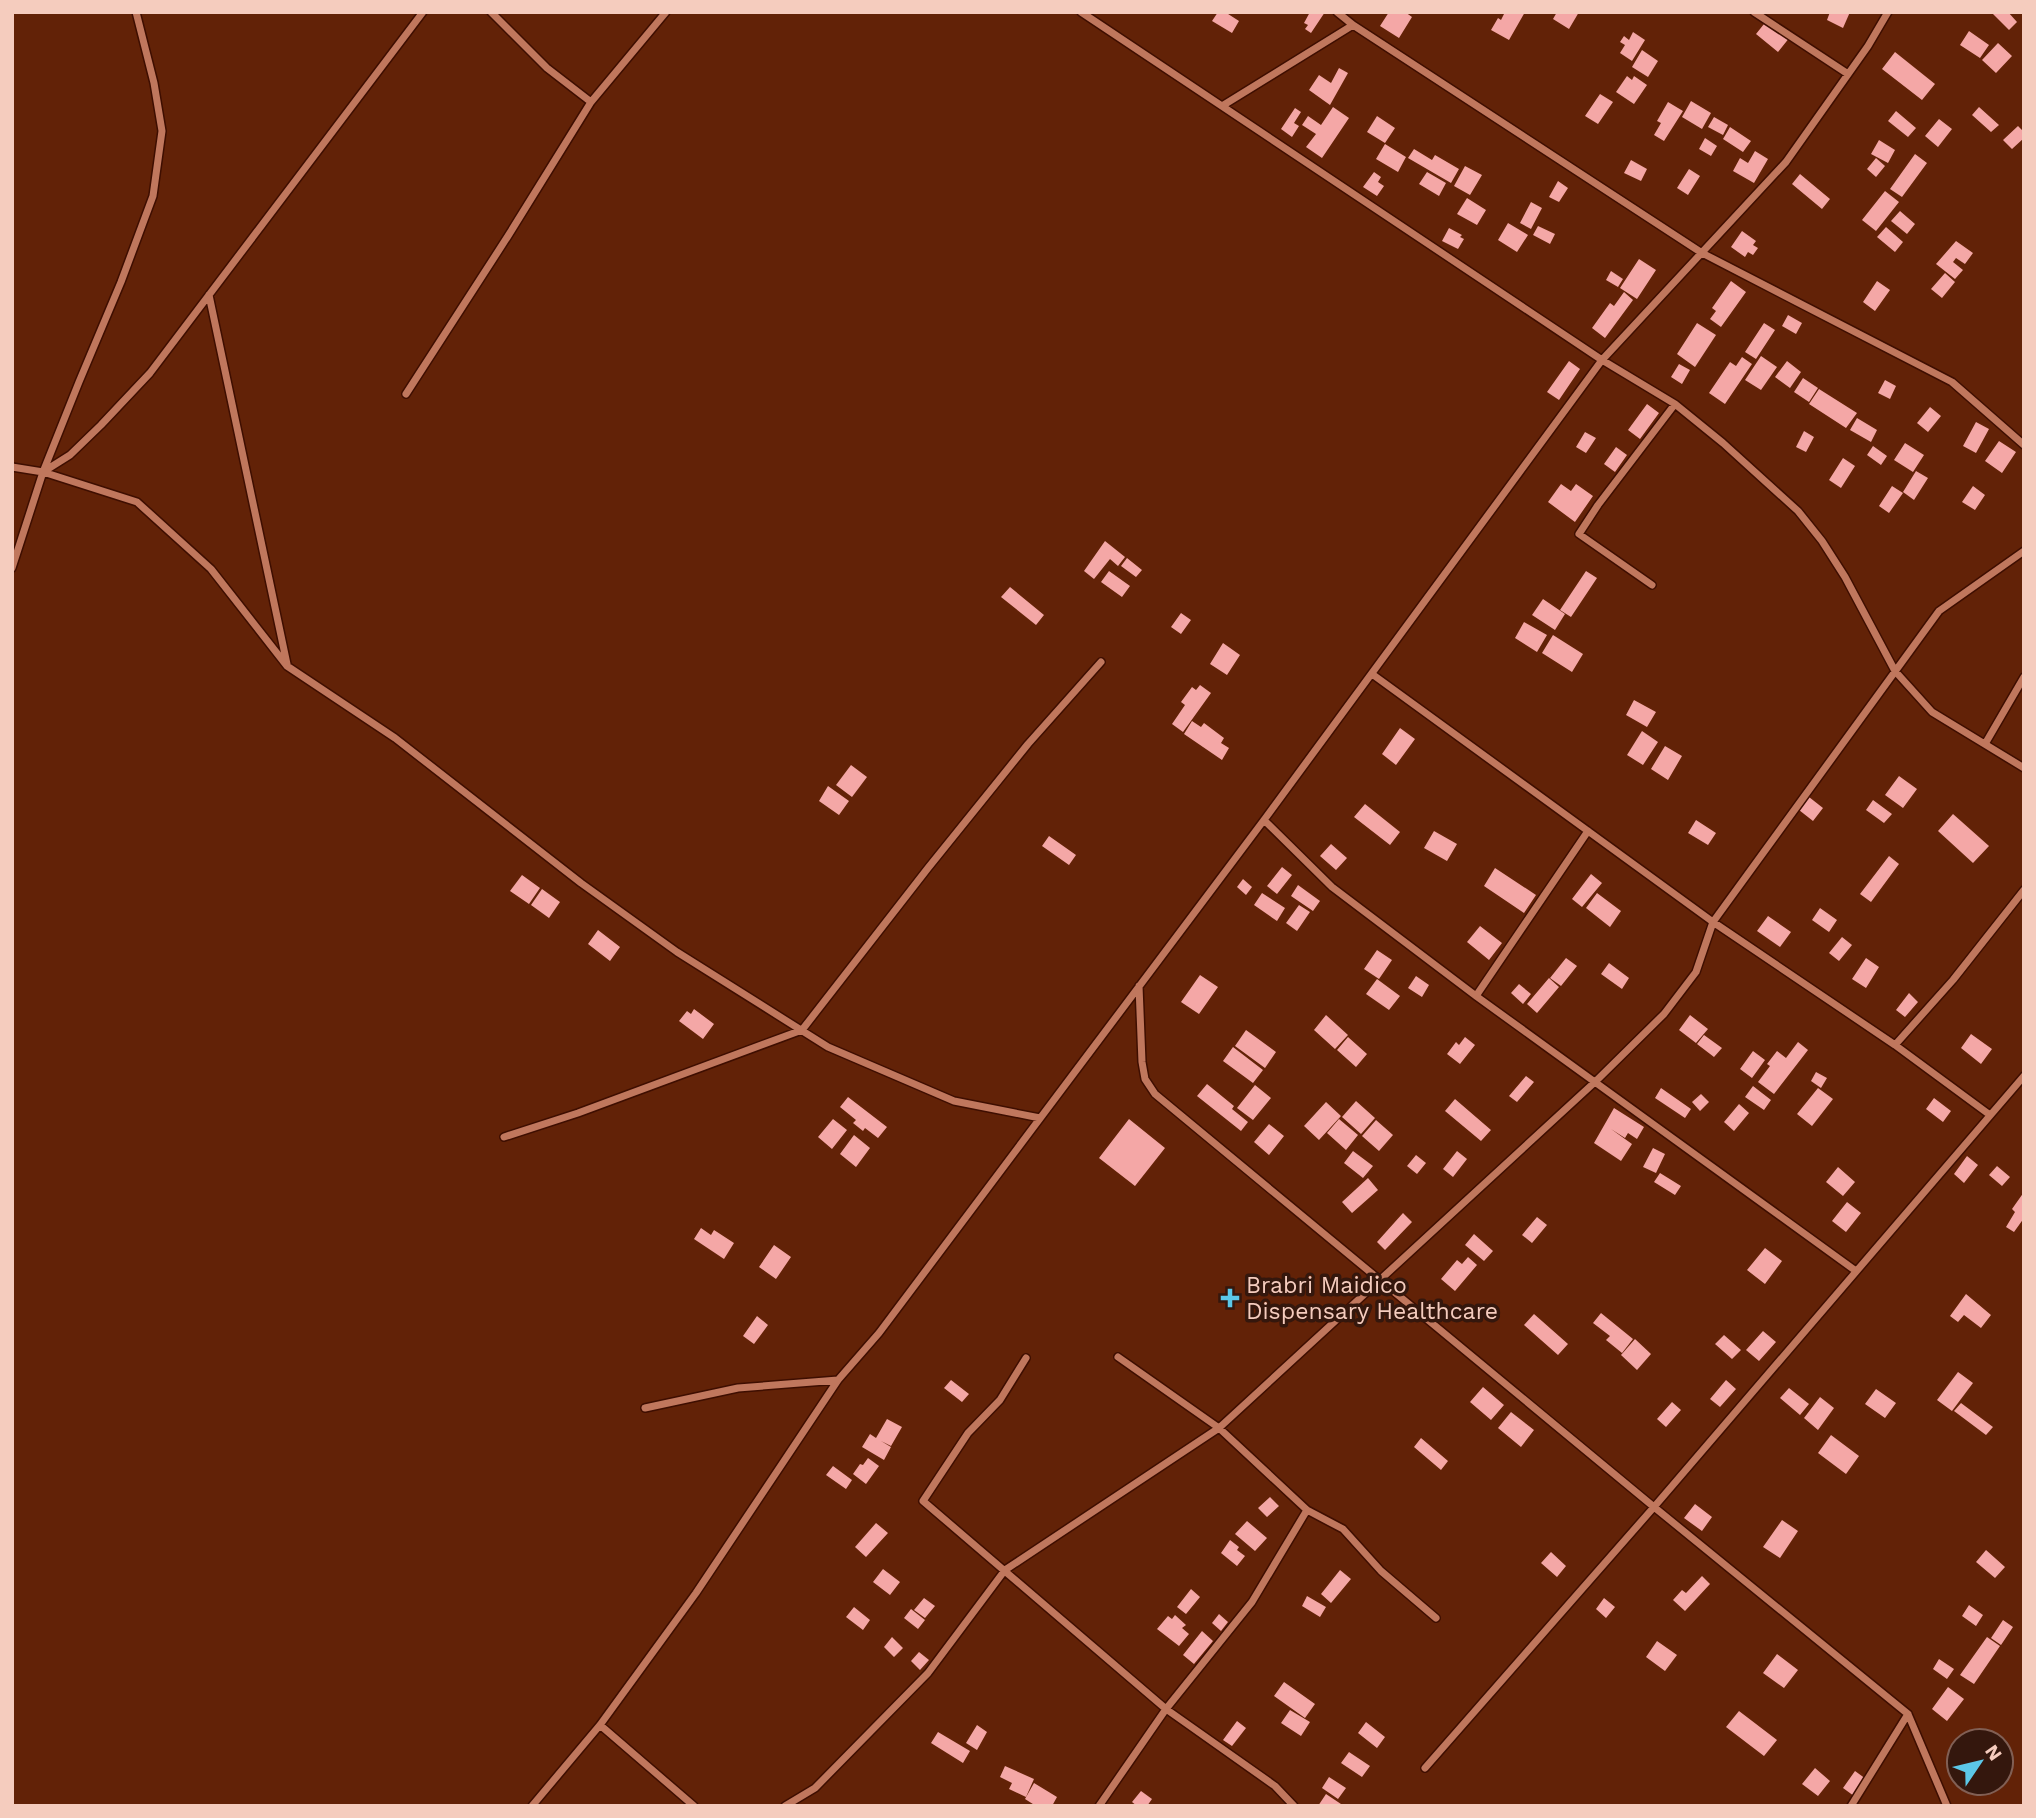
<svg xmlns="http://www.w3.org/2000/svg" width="2036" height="1818" font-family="'Work Sans',sans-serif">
<rect width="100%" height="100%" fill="#622207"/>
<path fill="#f4a7a6" d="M1218 12H1225L1239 21 1232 33 1212 21Z
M1310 12H1325L1311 33 1305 29 1308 25 1304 23Z
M1389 12H1405L1412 17 1399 38 1380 26Z
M1505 12H1525L1509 40 1491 30 1498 18 1501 20Z
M1557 12H1579L1569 29 1553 19Z
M1830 12H1850L1843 28 1827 20Z
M1991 12H2008L2017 22 2009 30Z
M1768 19 1790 37 1778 52 1756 34Z
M1969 31 1989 45 1980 58 1960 45Z
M1633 32 1645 40 1632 61 1620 53 1625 45 1620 42 1624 36 1629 40Z
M1998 43 2012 56 1996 73 1982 60Z
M1642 50 1658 61 1648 77 1632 67Z
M1895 52 1935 84 1922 100 1882 69Z
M1339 68 1348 73 1330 105 1309 90 1319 75 1331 83Z
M1627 76 1632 80 1634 76 1647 85 1634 104 1616 92Z
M1600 94 1613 102 1598 124 1585 116Z
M1691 101 1711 113 1702 129 1682 117Z
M1668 102 1683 111 1664 141 1654 135 1661 123 1657 121Z
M1333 107 1349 118 1322 158 1306 147 1316 134 1302 125 1308 116 1321 125Z
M1979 107 1999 125 1991 132 1972 115Z
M1295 108 1301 112 1294 123 1299 126 1292 137 1281 129Z
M1896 111 1916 128 1908 137 1888 121Z
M1377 116 1395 128 1385 143 1367 132Z
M1714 117 1728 125 1723 135 1708 127Z
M1939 119 1952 129 1938 147 1925 136Z
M2018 126 2024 132V138L2012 149 2003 140Z
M1730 127 1751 141 1743 152 1723 139Z
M1705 138 1717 146 1711 156 1699 149Z
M1879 140 1895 150 1888 163 1871 154Z
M1385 144 1406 157 1398 172 1376 159Z
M1414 149 1432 160 1435 155 1459 169 1451 183 1408 158Z
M1755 151 1768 159 1754 183 1733 171 1740 158 1748 163Z
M1915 154 1927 163 1902 197 1890 189Z
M1876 158 1885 166 1876 177 1867 169Z
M1631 160 1647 169 1641 181 1624 173Z
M1465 166 1482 175 1470 195 1454 186Z
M1689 169 1700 176 1688 195 1677 188Z
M1374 172 1381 177 1378 182 1384 186 1377 196 1363 187Z
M1427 172 1446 183 1439 196 1419 184Z
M1800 174 1830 199 1822 209 1792 184Z
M1558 181 1568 188 1559 202 1549 197Z
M1885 191 1899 202 1876 231 1862 220Z
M1467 198 1486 210 1477 225 1457 214Z
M1531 202 1542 208 1531 229 1520 223Z
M1900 211 1915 224 1907 234 1891 221Z
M1508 223 1528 235 1517 252 1498 240Z
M1538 226 1555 234 1550 244 1533 235Z
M1886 227 1903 242 1895 252 1877 237Z
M1449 228 1462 235 1460 237 1464 239 1458 249 1442 241Z
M1742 231 1756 241 1753 245 1758 248 1753 255 1748 252 1745 257 1731 247Z
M1956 241 1973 253 1965 264 1956 258 1953 262 1963 270 1955 279 1936 264Z
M1639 259 1656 270 1637 299 1620 288Z
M1611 271 1623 279 1618 287 1606 280Z
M1945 273 1955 282 1942 298 1931 289Z
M1731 281 1746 292 1721 327 1710 319 1716 311 1712 308Z
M1877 281 1890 290 1875 311 1863 302Z
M1624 292 1633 300 1605 338 1592 328 1610 303 1614 306Z
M1788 315 1802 323 1796 334 1782 326Z
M1697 323 1716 335 1695 367 1677 354Z
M1764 323 1775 330 1756 359 1745 352Z
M1761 356 1777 367 1761 390 1745 380Z
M1742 357 1752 364 1725 404 1709 393 1730 362 1736 366Z
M1569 361 1580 369 1559 400 1547 392Z
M1787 361 1801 372 1790 388 1775 377Z
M1679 364 1690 370 1682 384 1671 377Z
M1803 378 1818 388 1809 402 1794 392Z
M1885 380 1896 386 1890 399 1878 393Z
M1819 389 1857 413 1846 428 1809 404Z
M1647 404 1659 413 1640 439 1628 430Z
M1930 407 1941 416 1928 432 1917 423Z
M1857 418 1877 430 1871 442 1850 430Z
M1976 422 1989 429 1976 453 1963 446Z
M1804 431 1814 437 1806 452 1796 447Z
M1585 432 1596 438 1586 453 1576 447Z
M1999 441 2016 452 2002 473 1985 461Z
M1905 443 1924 455 1913 472 1894 460Z
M1873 446 1887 456 1881 465 1867 455Z
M1616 447 1627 455 1615 472 1604 464Z
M1843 458 1855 466 1841 488 1829 480Z
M1916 471 1928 478 1914 500 1903 492Z
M1561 484 1571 491 1576 484 1593 496 1575 522 1548 502Z
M1892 486 1903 493 1889 513 1879 506Z
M1973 486 1985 495 1975 510 1962 502Z
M1105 541 1125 557 1118 566 1110 559 1094 579 1084 571Z
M1127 558 1142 570 1136 577 1121 566Z
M1109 571 1130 586 1122 597 1101 582Z
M1586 571 1597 578 1571 617 1560 610Z
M1010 587 1044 615 1036 625 1001 597Z
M1543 599 1565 614 1555 630 1532 615Z
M1181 613 1191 620 1181 634 1171 627Z
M1524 622 1547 635 1537 652 1515 638Z
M1553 635 1583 654 1572 672 1542 653Z
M1223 643 1240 655 1227 675 1210 664Z
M1200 685 1211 693 1183 732 1172 724 1185 705 1181 702 1192 687 1196 690Z
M1634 700 1656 712 1647 727 1626 715Z
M1192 721 1201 727 1204 723 1224 738 1221 743 1229 748 1222 760 1184 734Z
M1400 728 1415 739 1396 765 1382 754Z
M1642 731 1658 742 1643 765 1627 755Z
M1665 746 1682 756 1668 780 1651 769Z
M851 765 867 777 852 797 836 785Z
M1899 776 1917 789 1903 808 1885 795Z
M828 786 849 801 839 815 819 801Z
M1809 797 1823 808 1813 821 1799 810Z
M1873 800 1892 814 1884 823 1866 810Z
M1365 804 1400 832 1390 845 1354 817Z
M1953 814 1989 846 1973 863 1938 831Z
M1696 820 1716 833 1708 845 1688 833Z
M1434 831 1457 844 1447 861 1424 848Z
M1049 836 1076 855 1069 865 1042 846Z
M1331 844 1347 858 1336 870 1320 856Z
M1889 856 1899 864 1871 902 1860 894Z
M1282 867 1292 875 1277 894 1267 886Z
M1495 868 1536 895 1524 913 1484 886Z
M1591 874 1602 883 1582 907 1572 899Z
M522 875 540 888 529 904 510 891Z
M1243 879 1252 887 1246 895 1237 887Z
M1298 885 1320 901 1313 911 1291 896Z
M542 889 560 902 549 918 531 905Z
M1262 893 1285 908 1277 921 1254 905Z
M1597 893 1621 911 1610 927 1586 908Z
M1299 905 1310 912 1297 931 1286 923Z
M1820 908 1837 920 1829 932 1812 920Z
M1768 916 1791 932 1780 947 1757 931Z
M1480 926 1502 943 1489 960 1467 942Z
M598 930 620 947 610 961 588 944Z
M1842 937 1852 945 1839 961 1829 953Z
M1377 950 1392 960 1379 979 1364 969Z
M1566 958 1577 966 1561 986 1550 978Z
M1866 958 1879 967 1866 988 1852 979Z
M1609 963 1629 978 1622 989 1601 974Z
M1200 975 1218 987 1199 1014 1181 1002Z
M1416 976 1429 985 1422 997 1408 988Z
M1549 978 1559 987 1537 1013 1527 1004Z
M1377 979 1400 996 1389 1010 1366 994Z
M1519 984 1531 994 1523 1004 1511 993Z
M1909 993 1918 1002 1905 1017 1896 1010Z
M694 1009 714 1024 703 1039 679 1021 687 1011 691 1014Z
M1326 1015 1348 1035 1335 1049 1314 1030Z
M1690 1015 1708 1029 1696 1043 1679 1030Z
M1246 1030 1276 1052 1265 1068 1235 1046Z
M1971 1034 1992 1049 1981 1064 1961 1048Z
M1704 1035 1722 1048 1714 1057 1697 1044Z
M1348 1037 1367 1054 1356 1067 1337 1050Z
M1465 1037 1475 1045 1460 1064 1447 1054 1456 1042 1459 1045Z
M1798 1042 1808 1050 1774 1094 1758 1082 1770 1066 1767 1064 1777 1051 1786 1058Z
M1233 1047 1263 1070 1253 1083 1223 1061Z
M1753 1051 1765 1060 1752 1078 1740 1069Z
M1816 1072 1827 1078 1821 1088 1811 1081Z
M1526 1076 1534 1082 1517 1102 1509 1096Z
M1207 1084 1234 1106 1232 1109 1248 1122 1241 1131 1197 1096Z
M1255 1085 1271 1098 1253 1120 1237 1108Z
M1753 1086 1771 1100 1764 1110 1745 1097Z
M1661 1088 1691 1109 1685 1118 1655 1098Z
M1818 1088 1833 1099 1812 1126 1797 1114Z
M1701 1094 1709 1102 1700 1111 1692 1102Z
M848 1097 887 1127 878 1138 865 1128 863 1131 853 1123 856 1120 840 1107Z
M1934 1098 1951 1111 1943 1122 1926 1109Z
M1455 1099 1491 1130 1481 1141 1445 1111Z
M1356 1101 1375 1118 1361 1134 1342 1117Z
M1326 1102 1341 1116 1319 1140 1304 1126Z
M1739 1104 1749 1113 1734 1131 1724 1122Z
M1614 1108 1644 1127 1637 1139 1628 1133 1625 1138 1611 1129 1632 1144 1621 1161 1594 1143Z
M833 1119 847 1130 832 1149 818 1137Z
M1129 1119 1165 1148 1135 1186 1099 1158Z
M1339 1119 1358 1135 1346 1150 1327 1133Z
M1376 1120 1393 1135 1379 1151 1362 1136Z
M1269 1124 1284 1136 1269 1155 1254 1142Z
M854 1135 870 1148 856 1167 840 1154Z
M1653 1148 1665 1154 1656 1173 1643 1167Z
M1353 1151 1373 1166 1363 1178 1344 1163Z
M1457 1151 1467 1159 1453 1177 1443 1169Z
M1416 1155 1426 1163 1417 1174 1407 1166Z
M1967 1156 1978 1165 1964 1183 1954 1174Z
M1997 1166 2010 1177 2002 1186 1989 1175Z
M1838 1167 1855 1182 1843 1196 1826 1182Z
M1660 1173 1681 1186 1675 1195 1654 1182Z
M1368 1178 1378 1190 1352 1213 1342 1202Z
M2024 1192V1218L2014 1232 2006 1227 2015 1212 2012 1209Z
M1847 1202 1861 1213 1846 1232 1832 1221Z
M1403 1213 1412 1222 1385 1250 1377 1242Z
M1537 1217 1547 1225 1532 1243 1522 1235Z
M701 1228 711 1235 714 1230 734 1243 724 1259 694 1239Z
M1474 1234 1493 1251 1484 1261 1465 1245Z
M774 1245 791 1257 776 1279 759 1267Z
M1765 1248 1782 1261 1765 1284 1747 1270Z
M1468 1257 1477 1265 1455 1291 1441 1279 1457 1260 1462 1264Z
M1966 1294 1991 1315 1981 1328 1964 1315 1958 1322 1950 1316Z
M1601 1313 1633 1339 1622 1353 1606 1340 1610 1336 1593 1323Z
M1534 1314 1568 1344 1558 1355 1524 1325Z
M757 1316 768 1325 754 1344 743 1336Z
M1763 1331 1776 1342 1759 1361 1746 1350Z
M1724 1335 1741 1350 1732 1359 1715 1344Z
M1635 1339 1651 1354 1637 1370 1621 1355Z
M1958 1372 1973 1383 1952 1411 1937 1400Z
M951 1380 969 1394 962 1402 944 1388Z
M1726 1380 1736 1389 1720 1407 1710 1399Z
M1483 1387 1504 1405 1491 1420 1470 1402Z
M1789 1388 1809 1404 1800 1415 1780 1398Z
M1876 1389 1896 1403 1885 1418 1865 1404Z
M1820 1397 1834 1408 1818 1430 1804 1418Z
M1672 1402 1681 1410 1666 1427 1657 1419Z
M1961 1403 1993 1427 1986 1435 1954 1411Z
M1511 1412 1534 1430 1521 1447 1498 1428Z
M887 1419 902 1427 891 1446 881 1441 891 1447 884 1460 862 1447 870 1434 876 1438Z
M1831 1435 1859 1456 1846 1474 1818 1453Z
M1421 1438 1448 1461 1441 1470 1414 1447Z
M868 1458 879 1466 866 1484 853 1474 860 1464 863 1465Z
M833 1466 852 1480 846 1489 826 1475Z
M1270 1497 1279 1506 1267 1517 1258 1508Z
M1695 1504 1712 1517 1702 1531 1684 1518Z
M1782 1520 1798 1531 1780 1558 1763 1547Z
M1247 1521 1267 1538 1255 1551 1235 1534Z
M876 1523 888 1533 866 1557 855 1547Z
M1230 1540 1239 1547 1237 1550 1245 1556 1237 1566 1221 1553Z
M1986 1550 2005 1567 1995 1578 1976 1562Z
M1551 1552 1566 1566 1557 1577 1541 1563Z
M883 1569 900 1582 890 1595 873 1582Z
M1340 1570 1351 1579 1331 1603 1321 1594Z
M1702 1576 1710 1584 1685 1611 1673 1600 1682 1590 1686 1593Z
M1191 1589 1200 1597 1186 1614 1177 1607Z
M1307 1596 1326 1607 1320 1617 1302 1606Z
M924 1598 935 1606 925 1618 914 1610Z
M1604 1598 1615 1607 1606 1618 1596 1609Z
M1969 1605 1983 1615 1976 1626 1962 1616Z
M854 1607 870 1620 863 1630 846 1617Z
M911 1609 925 1620 918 1629 904 1618Z
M1219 1614 1228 1622 1221 1631 1212 1623Z
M1175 1615 1186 1625 1182 1628 1189 1634 1179 1646 1157 1629 1168 1616 1172 1619Z
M2003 1620 2013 1627 2001 1645 1991 1638Z
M1202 1631 1213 1641 1194 1664 1183 1655Z
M892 1637 903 1648 894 1657 884 1647Z
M1987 1637 2000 1646 1974 1684 1960 1675Z
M1657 1641 1677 1655 1665 1671 1646 1657Z
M919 1652 929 1660 920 1670 911 1661Z
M1777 1654 1798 1670 1784 1688 1763 1673Z
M1939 1659 1954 1669 1947 1679 1933 1669Z
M1284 1682 1315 1704 1305 1718 1274 1696Z
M1948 1687 1964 1699 1947 1721 1932 1709Z
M1290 1710 1310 1722 1301 1736 1281 1723Z
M1739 1711 1777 1740 1764 1756 1726 1727Z
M1237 1721 1246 1728 1232 1746 1223 1740Z
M1366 1722 1385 1737 1377 1748 1358 1733Z
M977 1725 987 1732 977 1750 966 1743Z
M938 1732 970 1751 963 1763 931 1743Z
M1349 1752 1370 1766 1362 1777 1341 1763Z
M1005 1766 1034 1779 1026 1797 1009 1789 1012 1783 1000 1777Z
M1815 1768 1830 1781 1818 1796 1802 1784Z
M1855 1771 1866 1779 1854 1796 1843 1788Z
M1329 1777 1346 1788 1338 1799 1322 1788Z
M1034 1783 1057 1797 1052 1806H1036L1025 1799Z
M1141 1791 1152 1799 1147 1806H1137L1132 1802Z
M1326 1794 1344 1806H1318Z"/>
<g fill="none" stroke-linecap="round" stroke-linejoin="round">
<defs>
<path id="minor" d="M491 12 547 68 591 102
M1081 12 1602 360 1675 404 1723 443 1798 511 1822 541 1845 577 1895 671 1932 712 2024 768
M1337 12 1353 25
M1754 12 1848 74
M1222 106 1353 25 1702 253 1952 382 2024 445
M209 295 287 664
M406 394 508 236 591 102 666 12
M12 467 43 472 137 502 211 569 287 666 395 738 581 883 677 952 828 1047 954 1101 1040 1118
M43 472 70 455 101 425 150 373 423 12
M12 568 43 472 79 382 121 282 153 196 162 131 154 83 136 12
M1652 585 1579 534 1598 505 1675 404
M1372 674 1713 922 1895 1045 1990 1115
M1985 744 2024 677
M1264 820 1332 887 1476 996 1856 1271
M1139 986 1142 1062 1145 1079 1155 1094 1654 1507 1908 1714 1947 1806
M1476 996 1588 831
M1895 1045 1953 980 2024 890
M504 1137 578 1113 802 1030 928 868 1028 744 1101 662
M1118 1357 1219 1428 1307 1510 1343 1529 1381 1571 1436 1618
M1026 1358 1000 1400 968 1433 923 1501 1166 1709 1275 1786 1294 1806
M645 1408 738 1388 838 1380
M600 1725 694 1806
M1425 1768 1654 1507 2024 1076
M532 1806 600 1725 696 1593 838 1380 879 1333 1264 820 1602 360 1786 162 1868 46 1888 12
M785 1806 815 1788 928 1673 1005 1570 1219 1428 1596 1081 1664 1014 1696 972 1713 922 1939 611 2024 551
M1099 1806 1166 1709 1252 1602 1307 1510
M1851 1806 1908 1714"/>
</defs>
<use href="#minor" stroke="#3e0e00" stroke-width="10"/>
<use href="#minor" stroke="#c0775d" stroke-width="7"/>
</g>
<path fill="#5cc7e7" stroke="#34170d" stroke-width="2.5" d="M1226.5 1287.5h7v7h7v7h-7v7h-7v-7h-7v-7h7z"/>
<g text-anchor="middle" stroke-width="7" stroke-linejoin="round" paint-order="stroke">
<g font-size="23" fill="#f5ccbe" stroke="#34170d" text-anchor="start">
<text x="1246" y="1293">Brabri Maidico<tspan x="1246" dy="26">Dispensary Healthcare</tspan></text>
</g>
</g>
<rect width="2036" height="1818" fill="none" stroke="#f5ccbe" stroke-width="28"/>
<g transform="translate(1980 1762) rotate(55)"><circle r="33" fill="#34170d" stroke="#815f54" stroke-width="2"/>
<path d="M0-5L12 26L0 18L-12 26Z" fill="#5cc7e7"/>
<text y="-10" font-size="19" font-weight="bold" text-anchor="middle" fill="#f5ccbe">N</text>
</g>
</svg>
